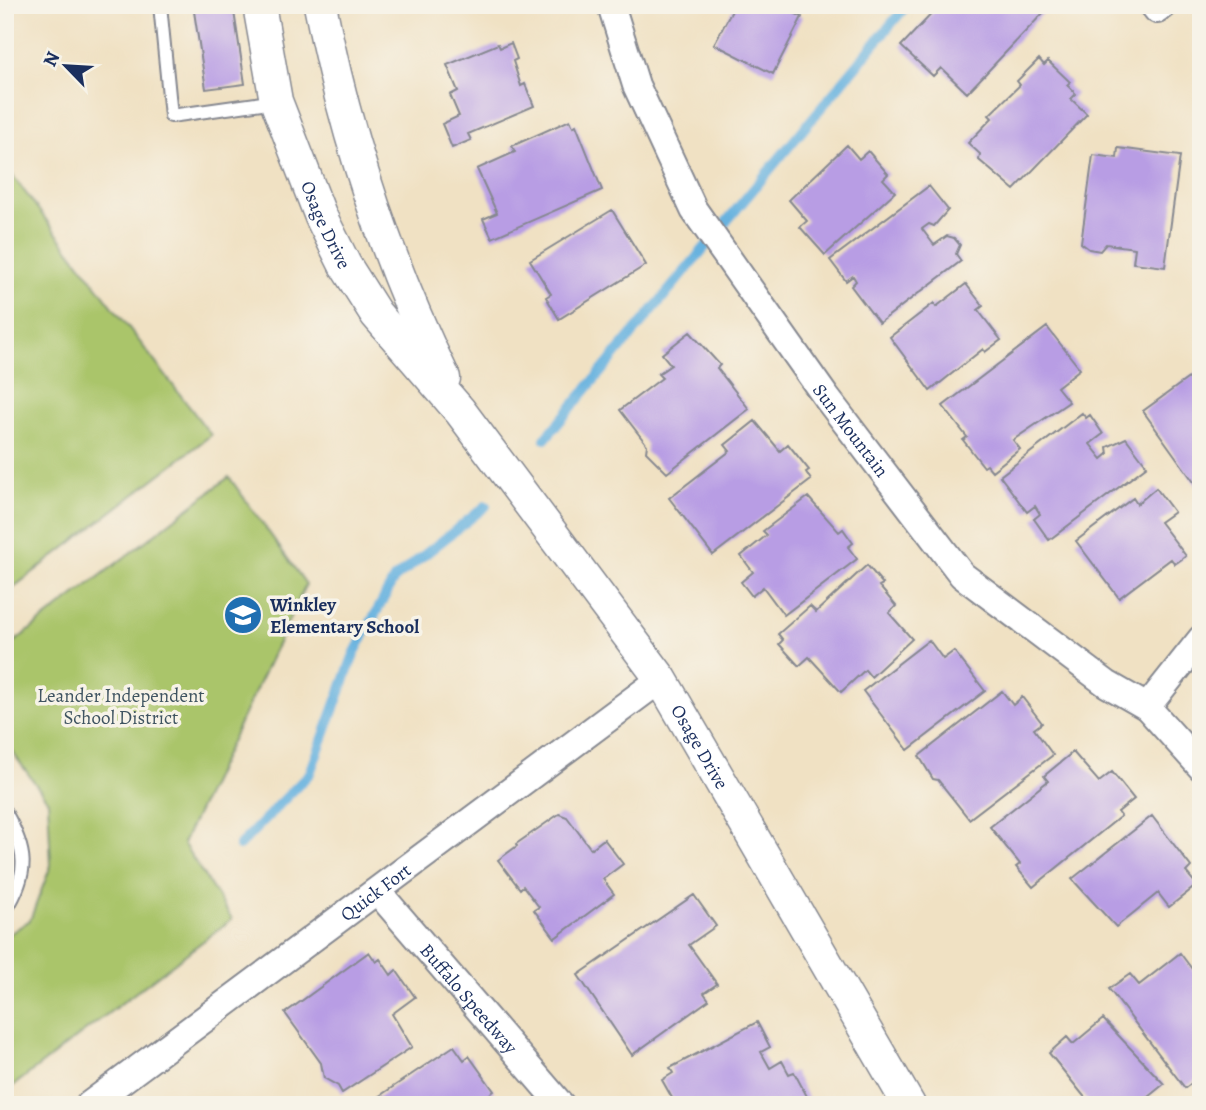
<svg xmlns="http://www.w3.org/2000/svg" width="1206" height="1110" font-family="Alegreya,serif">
<rect width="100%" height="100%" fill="#f7f3e8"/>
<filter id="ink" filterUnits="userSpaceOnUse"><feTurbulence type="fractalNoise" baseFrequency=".0143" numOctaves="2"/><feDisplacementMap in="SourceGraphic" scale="14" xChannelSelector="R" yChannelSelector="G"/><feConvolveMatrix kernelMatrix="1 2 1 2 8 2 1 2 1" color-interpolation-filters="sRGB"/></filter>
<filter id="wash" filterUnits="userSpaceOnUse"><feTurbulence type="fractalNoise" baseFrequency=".00686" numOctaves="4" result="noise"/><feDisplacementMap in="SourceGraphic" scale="28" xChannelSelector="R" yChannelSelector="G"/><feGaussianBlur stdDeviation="1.57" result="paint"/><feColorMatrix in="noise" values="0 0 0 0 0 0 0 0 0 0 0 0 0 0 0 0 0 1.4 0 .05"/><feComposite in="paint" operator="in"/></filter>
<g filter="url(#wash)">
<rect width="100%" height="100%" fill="#f0e1c3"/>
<path fill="#aac56b" stroke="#627a64" stroke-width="2" d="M5 166 211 435 5 594Z
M229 477 306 584 183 843 232 919 5 1092V937L30 920 51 865 48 801 5 742V649Z"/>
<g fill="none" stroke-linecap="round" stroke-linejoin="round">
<path stroke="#67b2df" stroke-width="10" d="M545 439 907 5
M239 846 310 773 354 654 394 579 486 506"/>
</g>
<g id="blocks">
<path fill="#b89de4" d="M193 5H233L245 84 206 89Z
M735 5H779L802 17 773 74 714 44Z
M940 5H1039L1045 11 967 93 941 68 933 76 901 46Z
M511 43 517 59 513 61 521 86 525 84 534 106 468 134 471 140 452 148 442 124 459 116 450 95 458 91 447 65 498 44 500 48Z
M1039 59 1044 65 1048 61 1070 82 1067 85 1076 94 1071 99 1087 114 1014 190 979 160 980 154 968 143 992 118 989 115 1020 85 1017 81Z
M570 120 573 127 576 125 602 190 492 238 483 219 497 213 477 169 515 152 512 146Z
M847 145 859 159 868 151 888 174 883 179 895 192 825 255 800 227 807 221 789 200Z
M1118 148 1180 156 1165 267 1133 263 1135 248 1106 244 1100 251 1089 249 1081 243 1093 155 1117 158Z
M929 186 948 210 934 226 929 224 922 229 934 245 947 236 954 238 960 245 956 254 961 261 879 323 851 286 856 281 853 276 846 281 830 260Z
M612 210 646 265 559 319 546 297 551 294 530 260Z
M966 284 983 306 978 310 1001 340 985 352 983 349 930 391 890 337 934 303 936 307Z
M1047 327 1080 369 1057 387 1069 402 1013 440 1020 449 992 471 987 465 984 467 963 440 967 437 943 406Z
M690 332 720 365 717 368 749 409 667 473 646 452 647 445 620 410 662 378 658 374 671 365 662 354Z
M1201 369V492L1143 411Z
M1082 413 1086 418 1090 415 1103 434 1090 444 1102 459 1108 454 1107 447 1126 438 1147 466 1049 540 1034 519 1040 514 1035 506 1027 512 1000 476Z
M755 421 780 451 788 444 809 470 806 472 811 480 713 555 669 498 730 451 725 445Z
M1156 488 1174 512 1160 522 1186 556 1175 564 1171 559 1119 598 1076 541 1133 498 1137 504Z
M808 497 839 532 843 529 853 543 848 547 857 559 784 615 763 587 752 596 741 582 753 572 741 556 767 535 763 531Z
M867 565 883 584 879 586 896 606 889 613 912 639 871 677 865 670 841 692 809 657 799 666 779 644 783 640 778 634 810 606 816 612Z
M929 640 943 659 954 651 985 691 908 750 863 691Z
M1002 691 1013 705 1022 697 1042 723 1034 729 1053 755 969 819 938 780 933 779 919 756Z
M1073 752 1099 782 1112 772 1134 799 1118 812 1121 816 1033 887 1016 867 1020 864 990 827 1048 781 1044 776Z
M559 814 567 817 591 849 604 839 623 864 603 879 614 894 555 938 534 910 539 907 523 886 520 889 498 860 517 846 516 844Z
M1152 816 1191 867 1186 872 1197 885 1169 907 1158 893 1116 927 1072 879Z
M694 895 716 926 689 945 717 984 704 993 709 1000 632 1055 578 975Z
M369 952 376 962 380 959 391 975 396 970 415 997 392 1014 412 1047 342 1093 338 1086 324 1078 321 1063 285 1013Z
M1180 953 1201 981V1076L1185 1088 1109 989 1130 974 1139 985Z
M1103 1019 1164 1084 1143 1101 1141 1100 1134 1105H1091L1049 1053 1067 1037 1073 1044Z
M757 1022 770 1047 761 1052 770 1068 782 1061 789 1074 794 1072 809 1100 800 1105H676L662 1080 673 1073 670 1068Z
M454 1046 464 1060 469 1056 494 1091 490 1094 497 1105H366Z"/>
</g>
</g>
<g filter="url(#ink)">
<use href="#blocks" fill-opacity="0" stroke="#868890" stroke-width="2"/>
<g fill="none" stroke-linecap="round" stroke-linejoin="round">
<defs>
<path id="service" d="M160 5 171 116 276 101
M5 812C27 851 30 872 5 911"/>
<g id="minor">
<path id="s1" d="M611 5 636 85 694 210 826 397 962 575 1107 684 1147 707 1201 767"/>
<path d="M1153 5 1157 10 1163 5"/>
<path d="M1147 707 1201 639"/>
<path id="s2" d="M378 892 561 1105"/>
<path id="s3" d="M89 1105 661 679"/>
</g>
<g id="tertiary">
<path id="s4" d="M259 5 276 101 321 217 345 265 376 314 460 411 661 679 909 1105"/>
<path d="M320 5C345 133 387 261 444 378"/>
</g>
</defs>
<use href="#service" stroke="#868890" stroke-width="16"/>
<use href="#minor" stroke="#868890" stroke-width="30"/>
<use href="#tertiary" stroke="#868890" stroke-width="35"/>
<use href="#service" stroke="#fff" stroke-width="12"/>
<use href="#minor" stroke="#fff" stroke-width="26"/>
<use href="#tertiary" stroke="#fff" stroke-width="32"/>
</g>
</g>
<defs>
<symbol id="school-disc" viewBox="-11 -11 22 22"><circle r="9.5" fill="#1f6fb2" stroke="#f7f3e8"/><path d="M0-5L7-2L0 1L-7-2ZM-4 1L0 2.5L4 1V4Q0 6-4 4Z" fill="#fff"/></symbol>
</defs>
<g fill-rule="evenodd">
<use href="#school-disc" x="221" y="593" width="44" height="44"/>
</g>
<g text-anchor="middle" stroke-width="7" stroke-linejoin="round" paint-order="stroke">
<g font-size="19" fill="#1b2f5e" stroke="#f7f3e8">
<text dy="7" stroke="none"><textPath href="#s4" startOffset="231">Osage Drive</textPath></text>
<text dy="7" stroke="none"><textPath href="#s1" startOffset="492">Sun Mountain</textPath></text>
<text dy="7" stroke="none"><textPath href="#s4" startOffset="875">Osage Drive</textPath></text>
<text dy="7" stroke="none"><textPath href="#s3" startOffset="357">Quick Fort</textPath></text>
<text dy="7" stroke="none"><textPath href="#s2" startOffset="140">Buffalo Speedway</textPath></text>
</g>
<g font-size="19" font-weight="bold" fill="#1b2f5e" stroke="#f7f3e8" text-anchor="start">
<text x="270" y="611">Winkley<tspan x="270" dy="22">Elementary School</tspan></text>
</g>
<g font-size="19" fill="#3f5461" stroke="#f7f3e8">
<text x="121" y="702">Leander Independent<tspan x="121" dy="22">School District</tspan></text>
</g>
</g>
<rect width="1206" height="1110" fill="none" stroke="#f7f3e8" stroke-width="28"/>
<g transform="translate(66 66) rotate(295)" stroke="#f7f3e8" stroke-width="5" paint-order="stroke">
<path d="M0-5L12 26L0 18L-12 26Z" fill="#1b2f5e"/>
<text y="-10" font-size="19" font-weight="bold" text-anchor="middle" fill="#1b2f5e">N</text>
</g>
</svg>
